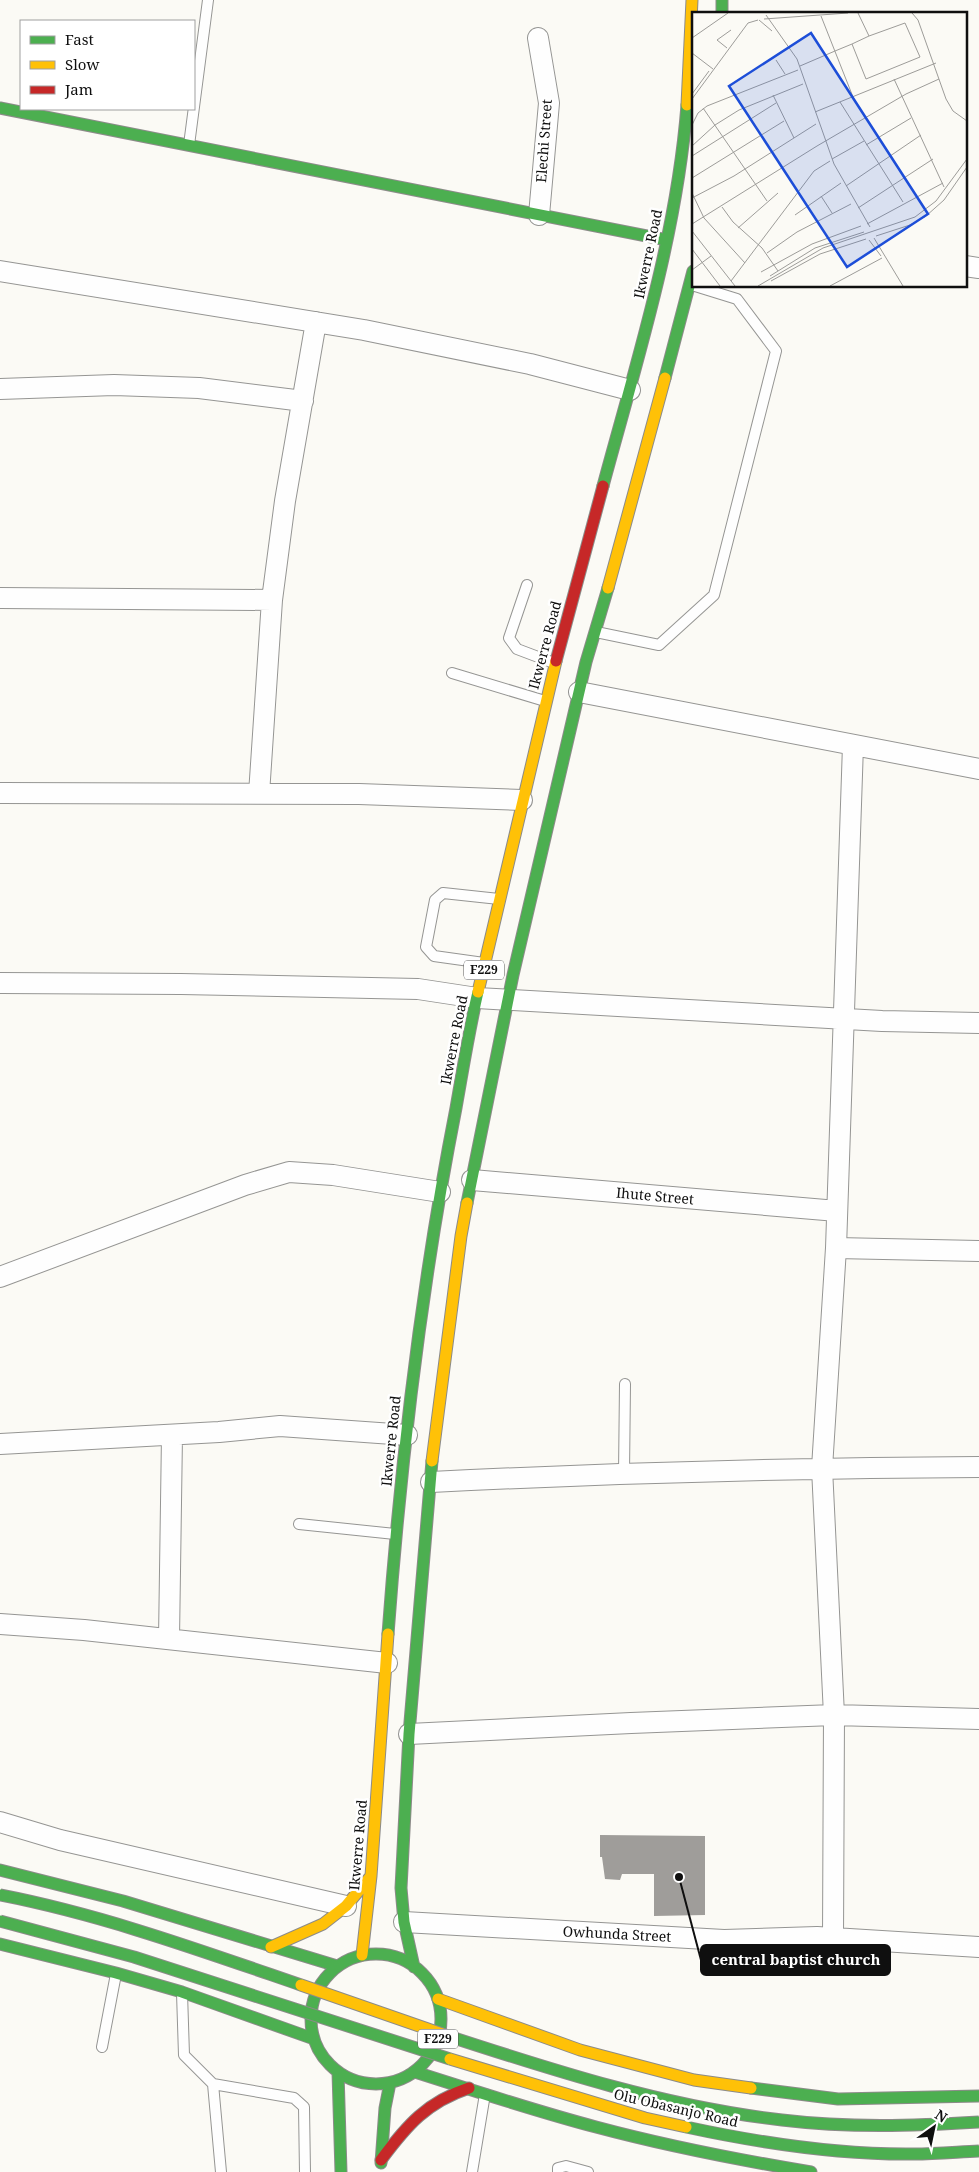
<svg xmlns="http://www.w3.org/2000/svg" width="979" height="2172" font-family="'Noto Serif',serif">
<rect width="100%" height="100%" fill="#fbfaf5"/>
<path fill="#9f9d9a" d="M600 1835 705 1836V1915L654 1916V1874H622L620 1880 605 1879 602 1857H600Z"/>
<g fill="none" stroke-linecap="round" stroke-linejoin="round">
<defs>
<path id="lane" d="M189 145 208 0
M527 585 509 638 517 649 554 663
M596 632 659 645 714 595 776 351 737 299 695 286
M452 673 545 701
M484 963 434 956 426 947 435 900 443 893 499 899
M624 1473 625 1384
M299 1524 395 1534
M182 1993 184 2055 213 2084 221 2172
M102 2047 116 1974
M213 2084 294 2098 304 2107 305 2172
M472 2172 485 2094
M558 2172V2168L566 2166 588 2172"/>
<path id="street" d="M538 38 549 103 539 215
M965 266 979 268
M0 271 364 330 530 364 630 390
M0 389 114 385 199 388 303 401
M0 598 272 600
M579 692 979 769
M0 793 359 794 522 800
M259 794 272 600 285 501 316 322
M0 983 181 984 418 989 477 998 882 1021 979 1023
M472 1180 837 1211
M836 1248 979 1251
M0 1277 245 1185 289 1172 333 1175 440 1192
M0 1444 219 1432 280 1426 407 1435
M431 1482C614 1473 796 1468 979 1467
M0 1624 84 1630 387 1663
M169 1639 172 1435
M409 1734 631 1723 834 1715 979 1719
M0 1822 60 1840 346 1906
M404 1922 724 1940 817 1937 979 1947
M833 1938 834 1715 822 1468 836 1248 853 745"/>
<path id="fast" d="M722 0V14
M0 108 667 240
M665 378 693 271
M603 486C637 360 677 235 687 105
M467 1203 513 975 586 662 608 588
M388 1634C401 1457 422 1281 456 1108 463 1069 469 1030 478 992
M0 1870 123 1901 337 1966
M0 1944 116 1973 182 1992 314 2039
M311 2019a65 65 0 1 1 130 0a65 65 0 1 1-130 0Z
M414 1967 404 1922 401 1888 409 1734 432 1461
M338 2072 341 2172
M415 2072C475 2091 535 2111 596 2127 667 2146 739 2160 811 2172
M751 2088 838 2099 979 2096
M381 2163 385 2108 390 2083"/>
<path id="slow" d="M687 105 692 0
M608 588 665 378
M478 992 556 661
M432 1461 461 1236 467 1203
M271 1947 323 1924 346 1906 371 1876
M362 1955 371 1876 388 1634
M438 1999 580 2050 694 2080 751 2088"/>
<path id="jam" d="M556 661 603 486
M381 2160C407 2125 427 2102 469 2088"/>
</defs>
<use href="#lane" stroke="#959593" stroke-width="12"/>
<use href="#street" stroke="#959593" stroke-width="22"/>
<use href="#fast" stroke="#8c8b89" stroke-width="13"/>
<use href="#slow" stroke="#8c8b89" stroke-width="13"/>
<use href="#jam" stroke="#8c8b89" stroke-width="13"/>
<use href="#lane" stroke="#fefefe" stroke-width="10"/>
<use href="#street" stroke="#fefefe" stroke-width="20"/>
<use href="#fast" stroke="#4caf50" stroke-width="11"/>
<use href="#slow" stroke="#ffc107" stroke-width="11"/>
<use href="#jam" stroke="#c62828" stroke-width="11"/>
<defs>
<path id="fast-bridge" d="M0 1895C103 1915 202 1951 301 1985
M0 1921 134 1957 450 2059
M445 2035C555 2071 667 2107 782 2120 848 2128 914 2126 979 2122
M686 2127C760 2143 837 2155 914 2154 936 2154 957 2152 979 2151"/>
<path id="slow-bridge" d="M301 1985 445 2035
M450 2059 645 2118 686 2127"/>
</defs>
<use href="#fast-bridge" stroke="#8c8b89" stroke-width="13" stroke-linecap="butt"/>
<use href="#slow-bridge" stroke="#8c8b89" stroke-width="13" stroke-linecap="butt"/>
<use href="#fast-bridge" stroke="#4caf50" stroke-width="11"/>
<use href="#slow-bridge" stroke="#ffc107" stroke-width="11"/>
</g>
<g text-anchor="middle" stroke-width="5" stroke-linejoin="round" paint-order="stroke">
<g fill="#fff" stroke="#575757" stroke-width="1">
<rect x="464" y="960.5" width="40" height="19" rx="4"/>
<rect x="418" y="2029.5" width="40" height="19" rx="4"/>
</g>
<g font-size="12" font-weight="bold" fill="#0f0f0f">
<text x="484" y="974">F229</text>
<text x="438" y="2043">F229</text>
</g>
<g font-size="14" fill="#0f0f0f" stroke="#fff">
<text transform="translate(544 141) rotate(-86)" y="5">Elechi Street</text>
<text transform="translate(648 254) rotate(-78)" y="5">Ikwerre Road</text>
<text transform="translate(545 645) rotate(-75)" y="5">Ikwerre Road</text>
<text transform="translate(454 1040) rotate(-79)" y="5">Ikwerre Road</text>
<text transform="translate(655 1196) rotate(5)" y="5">Ihute Street</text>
<text transform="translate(391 1441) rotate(-84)" y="5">Ikwerre Road</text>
<text transform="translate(358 1845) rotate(-85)" y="5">Ikwerre Road</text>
<text transform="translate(617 1934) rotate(3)" y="5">Owhunda Street</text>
<text transform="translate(676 2108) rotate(13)" y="5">Olu Obasanjo Road</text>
</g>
</g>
<g transform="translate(692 12)">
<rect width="275" height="275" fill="#fbfaf5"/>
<path fill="none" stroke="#9d9c99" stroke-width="1" d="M166 1 177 24M220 1 226 8 254 87 261 99 275 109M74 3 105 47 142 152 178 215M129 4 161 85M72 7 156 1M67 8 80 19M0 26 36 1M35 36 25 28 39 18M0 41 21 57M84 48 93 62M108 54 143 39 160 32 177 24 213 11 228 45 174 67 160 32M202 67 252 175M0 82 17 59M81 83 102 126M0 87 56 11 66 8M148 90 211 190M11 96 75 189M123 100 244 51M0 113 6 101 15 94 106 58M174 133 219 106M0 134 23 113 47 98 111 72M0 144 84 91M140 147 172 129M0 166 92 109M154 174 229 123M0 181 12 206 53 251M129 184 140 201M0 186 42 164 124 112M30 195 41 210 70 236 86 259M166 196 241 147M103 203 149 171M0 212 125 134 214 82 247 67M175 212 251 171M46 216 86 181M0 219 43 274M184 224 218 213 234 204 252 188 275 155M182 226 211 274M177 228 189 244M0 237 28 274M75 241 105 220 159 192M0 258 19 244M69 260 120 232 169 214M78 264 123 236 172 220M39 269 122 159 138 149M79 269 128 242 174 227M66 274 131 236 223 205 244 189 275 147M138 274 190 246"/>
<path fill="#1d4ed8" fill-opacity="0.15" stroke="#1d4ed8" stroke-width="2.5" d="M119 21 236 202 155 255 37 74Z"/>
<rect width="275" height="275" fill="none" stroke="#0f0f0f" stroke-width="2.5"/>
</g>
<path fill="none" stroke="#0f0f0f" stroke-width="2" d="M679 1877L701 1960"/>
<circle fill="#0f0f0f" stroke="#fff" stroke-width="2" cx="679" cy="1877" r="5"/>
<rect fill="#0f0f0f" stroke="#0f0f0f" stroke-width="2" x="701" y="1945" width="189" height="30" rx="5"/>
<g font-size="15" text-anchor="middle" font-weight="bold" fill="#fff">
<text x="796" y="1965">central baptist church</text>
</g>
<rect x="20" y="20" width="175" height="90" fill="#ffffff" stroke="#9f9f9f"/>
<rect x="30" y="36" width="25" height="8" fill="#4caf50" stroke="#9f9f9f"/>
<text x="65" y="45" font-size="15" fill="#0f0f0f">Fast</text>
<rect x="30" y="61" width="25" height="8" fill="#ffc107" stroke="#9f9f9f"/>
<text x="65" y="70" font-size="15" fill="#0f0f0f">Slow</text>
<rect x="30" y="86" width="25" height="8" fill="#c62828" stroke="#9f9f9f"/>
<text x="65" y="95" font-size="15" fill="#0f0f0f">Jam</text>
<g transform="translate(934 2127) rotate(33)" stroke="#ffffff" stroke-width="4" paint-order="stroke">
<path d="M0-4L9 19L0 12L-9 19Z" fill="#0f0f0f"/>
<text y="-8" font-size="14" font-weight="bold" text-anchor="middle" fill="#0f0f0f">N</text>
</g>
</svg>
